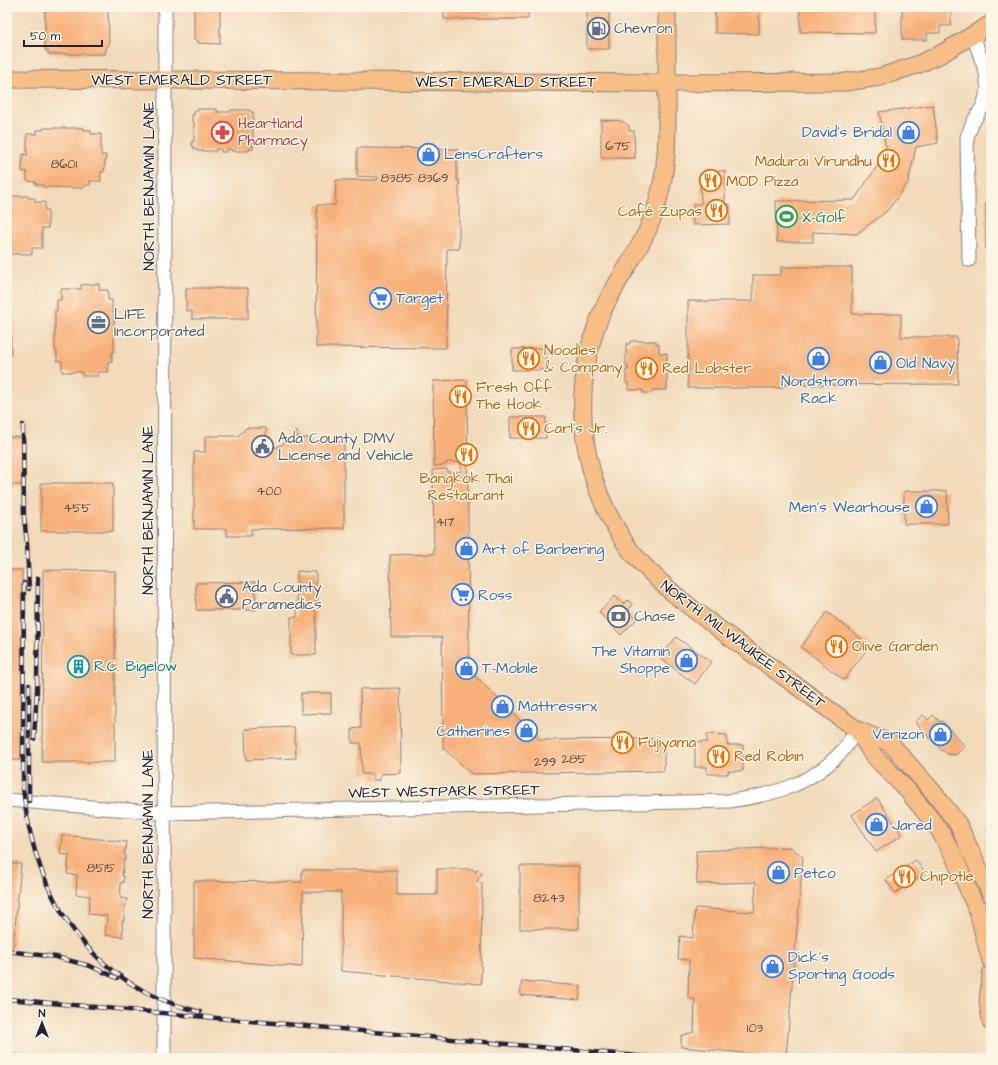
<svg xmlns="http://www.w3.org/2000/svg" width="998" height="1065" font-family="'Architects Daughter',sans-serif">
<rect width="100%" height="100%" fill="#fcf5e5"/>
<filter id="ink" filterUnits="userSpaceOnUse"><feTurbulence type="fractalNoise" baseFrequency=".025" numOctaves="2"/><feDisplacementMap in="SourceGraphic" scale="8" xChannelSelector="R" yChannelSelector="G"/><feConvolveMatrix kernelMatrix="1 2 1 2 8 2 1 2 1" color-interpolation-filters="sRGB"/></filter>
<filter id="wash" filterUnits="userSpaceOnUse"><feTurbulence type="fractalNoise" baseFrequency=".012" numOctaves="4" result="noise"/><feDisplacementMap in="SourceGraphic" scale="16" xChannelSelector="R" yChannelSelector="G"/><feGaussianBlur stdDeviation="0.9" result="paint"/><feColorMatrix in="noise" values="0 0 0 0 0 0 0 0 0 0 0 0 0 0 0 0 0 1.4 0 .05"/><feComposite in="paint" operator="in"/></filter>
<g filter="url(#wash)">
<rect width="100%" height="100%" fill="#f2daba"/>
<g id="blocks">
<path fill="#f7b079" d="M45 7H108L109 45H107L105 54H48V50H45Z
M194 7H220V44L198 43V40H194Z
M444 7H528V19H444Z
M587 7H609V49H587Z
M715 7H759V34L715 33Z
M800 7H875V33L800 32Z
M902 7H951V26H940V33H927V40H902Z
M933 105 938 143 916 147 908 183 887 211 856 234 813 232V242H777L776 201 854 200 887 152 879 112Z
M198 109H217V112H231V110H250V112H253V149H249V151H231V149H227V152H221V149H216V151H197V149H194V146H192V141H194V122H192V115H194V111H198Z
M601 120 622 121 629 126V131H634L635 158H601Z
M43 128H84V130H91V134H101V155H106L104 172H101V181H90V185H84V188L43 187V185H36V182L27 181V172L22 171 23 154 27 155V134H37L36 130H43Z
M357 148 457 149V180H459V249H447L446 348 316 347 317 205H335L336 180H377L378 177 357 176Z
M718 171H725V204H730V224L693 225V204H701L700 174H718Z
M7 196H28V198H35V202H45V210H48V228H42V248H32V254H7Z
M986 198H991V249H986Z
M781 267H852V314H901V337H957L958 384 782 385V388H688V301H753V275H781Z
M99 284V290H108V300H112V312H114V352H112V361L108 362V372H98V376H82V372H62V361H57V351H55V311H57V300H61V289H81V285Z
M186 288H248V319H192V311H186Z
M7 304H9V316H11V356H9V365H7Z
M630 341H656V344H659V353H667V390H652V393H643V390H628V383H626V370H628V366H626V344H630Z
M546 348V370H512V349Z
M467 380 469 670 540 740 654 739 664 747V771L472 774 443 748 442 637H391L390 555 434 554 433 470 447 469V472H461V462H446V465L434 466 433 381Z
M510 417H546V438H510Z
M246 428H266V443H271V447H279V445H282L297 431V438H308V442H344V528L251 529V536H227V529H194V452H205V436H238Z
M7 437H23V485H7Z
M41 483H113V531H41Z
M904 491H947L948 524H904Z
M7 570H22L21 760H7Z
M43 570 115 571V762H42Z
M297 571 316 572V655H291V617H297Z
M255 582 256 610H196V583Z
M615 596 623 604 628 600 633 605 628 610 637 619 621 635 599 612Z
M827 612 870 645 844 680 801 647Z
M676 637 711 662 695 684 660 658Z
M400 688 401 773 380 774V780H373V774H362L361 743H352V729L361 728 360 689Z
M301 693H331V713L301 714Z
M923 715 928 720 933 715 940 722 942 721 965 746 956 755 947 754 943 750 942 751 915 722Z
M294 727 296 758 246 760 245 729Z
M707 734 727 735V745H743V771H728V774H707V767H695V742H707Z
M877 798 902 835 876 852 852 815Z
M991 827V840L988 835 990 834 987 829Z
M62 835 127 842 126 849H125L124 855H126L125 860H124L122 876H124L123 883 121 882 120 898 127 899 126 906H124V921H122L123 937 105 935 107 916 88 914 90 896 76 894 77 875 67 874 69 855 60 854Z
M791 847 803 857 786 1057 681 1047V1036L694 1032 695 1000 688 998 689 960 678 959 680 936 693 938 695 908 754 912 756 882 697 884 696 851Z
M916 860 925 873 895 893 886 880Z
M7 863 21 864 13 948 7 947Z
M520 866H579V929H520Z
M437 869H472L476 872 477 869 482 873 477 881 482 884 481 984 341 971V892H303L302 967 194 958V881L302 882V870H397V895H437Z
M522 981 581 986 579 1000 520 995Z
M7 1054 33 1056V1058H7Z"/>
</g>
</g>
<g filter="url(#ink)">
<use href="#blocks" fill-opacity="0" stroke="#8a7e7a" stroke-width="1"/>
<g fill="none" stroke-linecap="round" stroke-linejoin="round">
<defs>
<path id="minor" d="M969 260 967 137 973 122 983 106 988 89 986 73 973 35
M7 800 164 813 729 801C773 795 812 785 843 750 848 744 852 736 857 730
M164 1058 165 7"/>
<path id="major" d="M667 7C667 42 667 76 667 111 667 137 667 163 661 188 657 208 650 227 640 245 628 267 612 289 602 312 573 379 577 457 612 521 619 533 626 547 636 557 666 591 702 616 738 643 778 672 817 701 857 730L890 743 934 793 958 824 991 895
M7 79 667 83 846 82 880 77 919 64 941 54 991 24
M857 730 873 755 908 791 938 828 953 854 978 912 991 961
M991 974 988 1001 991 1022"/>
</defs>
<use href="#minor" stroke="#8a7e7a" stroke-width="15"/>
<use href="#major" stroke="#8a7e7a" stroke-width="19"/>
<use href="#minor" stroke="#fff" stroke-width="13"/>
<use href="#major" stroke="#f7be87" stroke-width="17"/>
<defs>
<path id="rail" d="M23 425 24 516 27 544 29 589
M24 583 23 788C34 897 89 985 200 1012
M29 685V801
M34 739 37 690 38 578
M7 951 56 957 90 966 117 978
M7 999 661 1058"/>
</defs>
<use href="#rail" stroke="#22223b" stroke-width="4.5"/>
<use href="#rail" stroke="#fcf5e5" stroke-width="3" stroke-dasharray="9" stroke-linecap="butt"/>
</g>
</g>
<defs>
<symbol id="fuel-ring" viewBox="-11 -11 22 22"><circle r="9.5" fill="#fcf5e5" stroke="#5c6f8a" stroke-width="1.5"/><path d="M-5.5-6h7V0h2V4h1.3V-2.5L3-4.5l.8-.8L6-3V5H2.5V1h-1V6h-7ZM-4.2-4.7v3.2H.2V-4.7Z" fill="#5c6f8a"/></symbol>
<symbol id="pharmacy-ring" viewBox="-11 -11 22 22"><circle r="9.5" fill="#fcf5e5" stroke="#e0444e" stroke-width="1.5"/><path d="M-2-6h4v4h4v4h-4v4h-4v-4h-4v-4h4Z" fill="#e0444e"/></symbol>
<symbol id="shop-ring" viewBox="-11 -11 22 22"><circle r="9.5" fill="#fcf5e5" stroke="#3f7fe0" stroke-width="1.5"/><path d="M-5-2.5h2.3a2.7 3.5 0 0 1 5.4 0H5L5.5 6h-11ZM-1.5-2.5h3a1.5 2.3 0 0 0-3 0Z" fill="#3f7fe0"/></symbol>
<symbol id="restaurant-ring" viewBox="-11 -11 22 22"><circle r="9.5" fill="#fcf5e5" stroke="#e8710a" stroke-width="1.5"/><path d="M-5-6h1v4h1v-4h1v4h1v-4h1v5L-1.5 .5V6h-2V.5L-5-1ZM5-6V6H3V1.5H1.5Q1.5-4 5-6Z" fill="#e8710a"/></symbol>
<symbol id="stadium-ring" viewBox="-11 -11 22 22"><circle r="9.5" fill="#fcf5e5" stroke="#2e9e5b" stroke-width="1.5"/><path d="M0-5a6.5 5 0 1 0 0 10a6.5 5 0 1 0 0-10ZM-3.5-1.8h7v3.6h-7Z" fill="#2e9e5b"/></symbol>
<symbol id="supermarket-ring" viewBox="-11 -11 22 22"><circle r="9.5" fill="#fcf5e5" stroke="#3f7fe0" stroke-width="1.5"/><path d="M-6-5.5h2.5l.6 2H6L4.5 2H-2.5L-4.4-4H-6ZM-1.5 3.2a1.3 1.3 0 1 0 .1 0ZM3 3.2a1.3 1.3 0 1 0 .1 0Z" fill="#3f7fe0"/></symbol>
<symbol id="office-ring" viewBox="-11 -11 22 22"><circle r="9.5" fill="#fcf5e5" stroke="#5c6f8a" stroke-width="1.5"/><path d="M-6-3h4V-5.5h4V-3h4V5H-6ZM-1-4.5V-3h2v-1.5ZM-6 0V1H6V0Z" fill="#5c6f8a"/></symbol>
<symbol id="civic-ring" viewBox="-11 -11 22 22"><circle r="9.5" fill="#fcf5e5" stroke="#5c6f8a" stroke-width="1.5"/><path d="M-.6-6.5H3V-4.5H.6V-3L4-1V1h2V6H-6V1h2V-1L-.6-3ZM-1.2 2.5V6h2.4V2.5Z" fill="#5c6f8a"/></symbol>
<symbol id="bank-ring" viewBox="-11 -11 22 22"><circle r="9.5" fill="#fcf5e5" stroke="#5c6f8a" stroke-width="1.5"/><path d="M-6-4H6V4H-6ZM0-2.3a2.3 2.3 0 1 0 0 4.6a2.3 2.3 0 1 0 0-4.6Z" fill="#5c6f8a"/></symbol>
<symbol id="building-ring" viewBox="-11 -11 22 22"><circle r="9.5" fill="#fcf5e5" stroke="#0f9aa8" stroke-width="1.5"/><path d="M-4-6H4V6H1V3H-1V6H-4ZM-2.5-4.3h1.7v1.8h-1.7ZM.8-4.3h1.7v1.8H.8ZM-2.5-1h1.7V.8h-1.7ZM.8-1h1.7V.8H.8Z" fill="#0f9aa8"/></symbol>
</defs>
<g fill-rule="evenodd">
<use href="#fuel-ring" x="586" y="16" width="25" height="25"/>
<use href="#pharmacy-ring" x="210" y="120" width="25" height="25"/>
<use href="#shop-ring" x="896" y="120" width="25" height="25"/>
<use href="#shop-ring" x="416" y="142" width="25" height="25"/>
<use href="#restaurant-ring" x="876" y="148" width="25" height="25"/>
<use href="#restaurant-ring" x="698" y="168" width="25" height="25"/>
<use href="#restaurant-ring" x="704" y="198" width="25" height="25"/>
<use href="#stadium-ring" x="774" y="204" width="25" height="25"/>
<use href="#supermarket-ring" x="368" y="286" width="25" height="25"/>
<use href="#office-ring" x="86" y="310" width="25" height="25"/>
<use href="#shop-ring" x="806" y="346" width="25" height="25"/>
<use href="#restaurant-ring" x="516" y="346" width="25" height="25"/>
<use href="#shop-ring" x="868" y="350" width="25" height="25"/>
<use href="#restaurant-ring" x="634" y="356" width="25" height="25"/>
<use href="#restaurant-ring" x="448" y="384" width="25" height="25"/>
<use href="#restaurant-ring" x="516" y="416" width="25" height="25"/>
<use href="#civic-ring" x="250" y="434" width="25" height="25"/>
<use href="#restaurant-ring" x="454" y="442" width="25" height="25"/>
<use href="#shop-ring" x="914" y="494" width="25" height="25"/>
<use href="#shop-ring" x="454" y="536" width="25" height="25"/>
<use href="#supermarket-ring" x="450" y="582" width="25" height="25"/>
<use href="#civic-ring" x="214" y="584" width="25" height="25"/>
<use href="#bank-ring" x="606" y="604" width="25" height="25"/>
<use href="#restaurant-ring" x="824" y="634" width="25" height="25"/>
<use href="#shop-ring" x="674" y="648" width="25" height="25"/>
<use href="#building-ring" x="66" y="654" width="25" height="25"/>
<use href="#shop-ring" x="454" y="656" width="25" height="25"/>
<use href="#shop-ring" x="490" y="694" width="25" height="25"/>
<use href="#shop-ring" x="514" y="718" width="25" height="25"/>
<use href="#shop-ring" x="928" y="722" width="25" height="25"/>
<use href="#restaurant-ring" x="610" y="730" width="25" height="25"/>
<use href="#restaurant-ring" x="706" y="744" width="25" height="25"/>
<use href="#shop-ring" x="864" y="812" width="25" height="25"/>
<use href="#shop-ring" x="766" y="860" width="25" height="25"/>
<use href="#restaurant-ring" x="892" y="864" width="25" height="25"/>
<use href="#shop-ring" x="760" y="954" width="25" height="25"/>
</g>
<g text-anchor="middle" stroke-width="3" stroke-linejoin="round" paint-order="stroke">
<g font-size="13" fill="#57464a">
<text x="618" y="150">675</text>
<text x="64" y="168">8601</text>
<text x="397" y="182">8385</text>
<text x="433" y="182">8369</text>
<text x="269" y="495">400</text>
<text x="77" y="512">455</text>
<text x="445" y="526">417</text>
<text x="574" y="763">285</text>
<text x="545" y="766">299</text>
<text x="101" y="872">8515</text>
<text x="549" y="902">8243</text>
<text x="755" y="1032">103</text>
</g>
<g font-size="15" fill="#4e5e75" stroke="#fcf5e5" text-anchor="start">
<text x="614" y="33">Chevron</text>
<text x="114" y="319">LIFE<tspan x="114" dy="17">Incorporated</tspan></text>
<text x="278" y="443">Ada County DMV<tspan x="278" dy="17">License and Vehicle</tspan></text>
<text x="242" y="592">Ada County<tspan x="242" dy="17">Paramedics</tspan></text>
<text x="634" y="621">Chase</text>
</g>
<g font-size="15" fill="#22223b" stroke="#fcf5e5">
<text x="182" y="85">WEST EMERALD STREET</text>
<text x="506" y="87">WEST EMERALD STREET</text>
<text transform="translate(149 186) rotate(-90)" y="5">NORTH BENJAMIN LANE</text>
<text transform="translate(148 510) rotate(-90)" y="5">NORTH BENJAMIN LANE</text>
<text transform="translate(743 644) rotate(37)" y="5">NORTH MILWAUKEE STREET</text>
<text transform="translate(444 791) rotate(-1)" y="5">WEST WESTPARK STREET</text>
<text transform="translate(148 834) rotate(-90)" y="5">NORTH BENJAMIN LANE</text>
</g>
<g font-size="15" fill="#be3a42" stroke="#fcf5e5" text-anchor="start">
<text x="238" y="128">Heartland<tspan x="238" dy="17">Pharmacy</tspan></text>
</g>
<g font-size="15" fill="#366cbe" stroke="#fcf5e5" text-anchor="start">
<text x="892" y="137" text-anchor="end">David's Bridal</text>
<text x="444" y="159">LensCrafters</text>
<text x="396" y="303">Target</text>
<text x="896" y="368">Old Navy</text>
<text x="819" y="386" text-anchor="middle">Nordstrom<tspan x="819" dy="17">Rack</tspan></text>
<text x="910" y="512" text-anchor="end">Men's Wearhouse</text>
<text x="482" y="554">Art of Barbering</text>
<text x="478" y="600">Ross</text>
<text x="670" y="656" text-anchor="end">The Vitamin<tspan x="670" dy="17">Shoppe</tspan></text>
<text x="482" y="673">T-Mobile</text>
<text x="518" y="711">Mattressrx</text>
<text x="510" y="736" text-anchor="end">Catherines</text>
<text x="924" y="739" text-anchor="end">Verizon</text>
<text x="892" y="830">Jared</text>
<text x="794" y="878">Petco</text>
<text x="788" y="962">Dick's<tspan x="788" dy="17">Sporting Goods</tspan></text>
</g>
<g font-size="15" fill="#c56008" stroke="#fcf5e5" text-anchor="start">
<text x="872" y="166" text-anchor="end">Madurai Virundhu</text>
<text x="726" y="186">MOD Pizza</text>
<text x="702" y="216" text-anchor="end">Café Zupas</text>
<text x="544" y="355">Noodles<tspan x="544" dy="17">&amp; Company</tspan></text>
<text x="662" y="373">Red Lobster</text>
<text x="476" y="392">Fresh Off<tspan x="476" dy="17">The Hook</tspan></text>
<text x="544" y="433">Carl's Jr.</text>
<text x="466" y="483" text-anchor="middle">Bangkok Thai<tspan x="466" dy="17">Restaurant</tspan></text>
<text x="852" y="651">Olive Garden</text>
<text x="638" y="747">Fujiyama</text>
<text x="734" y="761">Red Robin</text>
<text x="920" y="881">Chipotle</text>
</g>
<g font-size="15" fill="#27864d" stroke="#fcf5e5" text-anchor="start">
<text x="802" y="222">X-Golf</text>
</g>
<g font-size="15" fill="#0d838f" stroke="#fcf5e5" text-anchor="start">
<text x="94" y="671">R.C. Bigelow</text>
</g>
</g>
<rect width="998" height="1065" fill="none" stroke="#fcf5e5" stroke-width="24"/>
<g transform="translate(42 1023)" stroke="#fcf5e5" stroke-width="3" paint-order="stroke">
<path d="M0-3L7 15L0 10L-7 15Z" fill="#22223b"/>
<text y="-6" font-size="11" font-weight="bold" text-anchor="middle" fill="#22223b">N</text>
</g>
<path d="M24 40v6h78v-6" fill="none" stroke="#22223b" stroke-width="2"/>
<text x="30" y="40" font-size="12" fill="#22223b" stroke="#fcf5e5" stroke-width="3" paint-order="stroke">50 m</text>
</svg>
